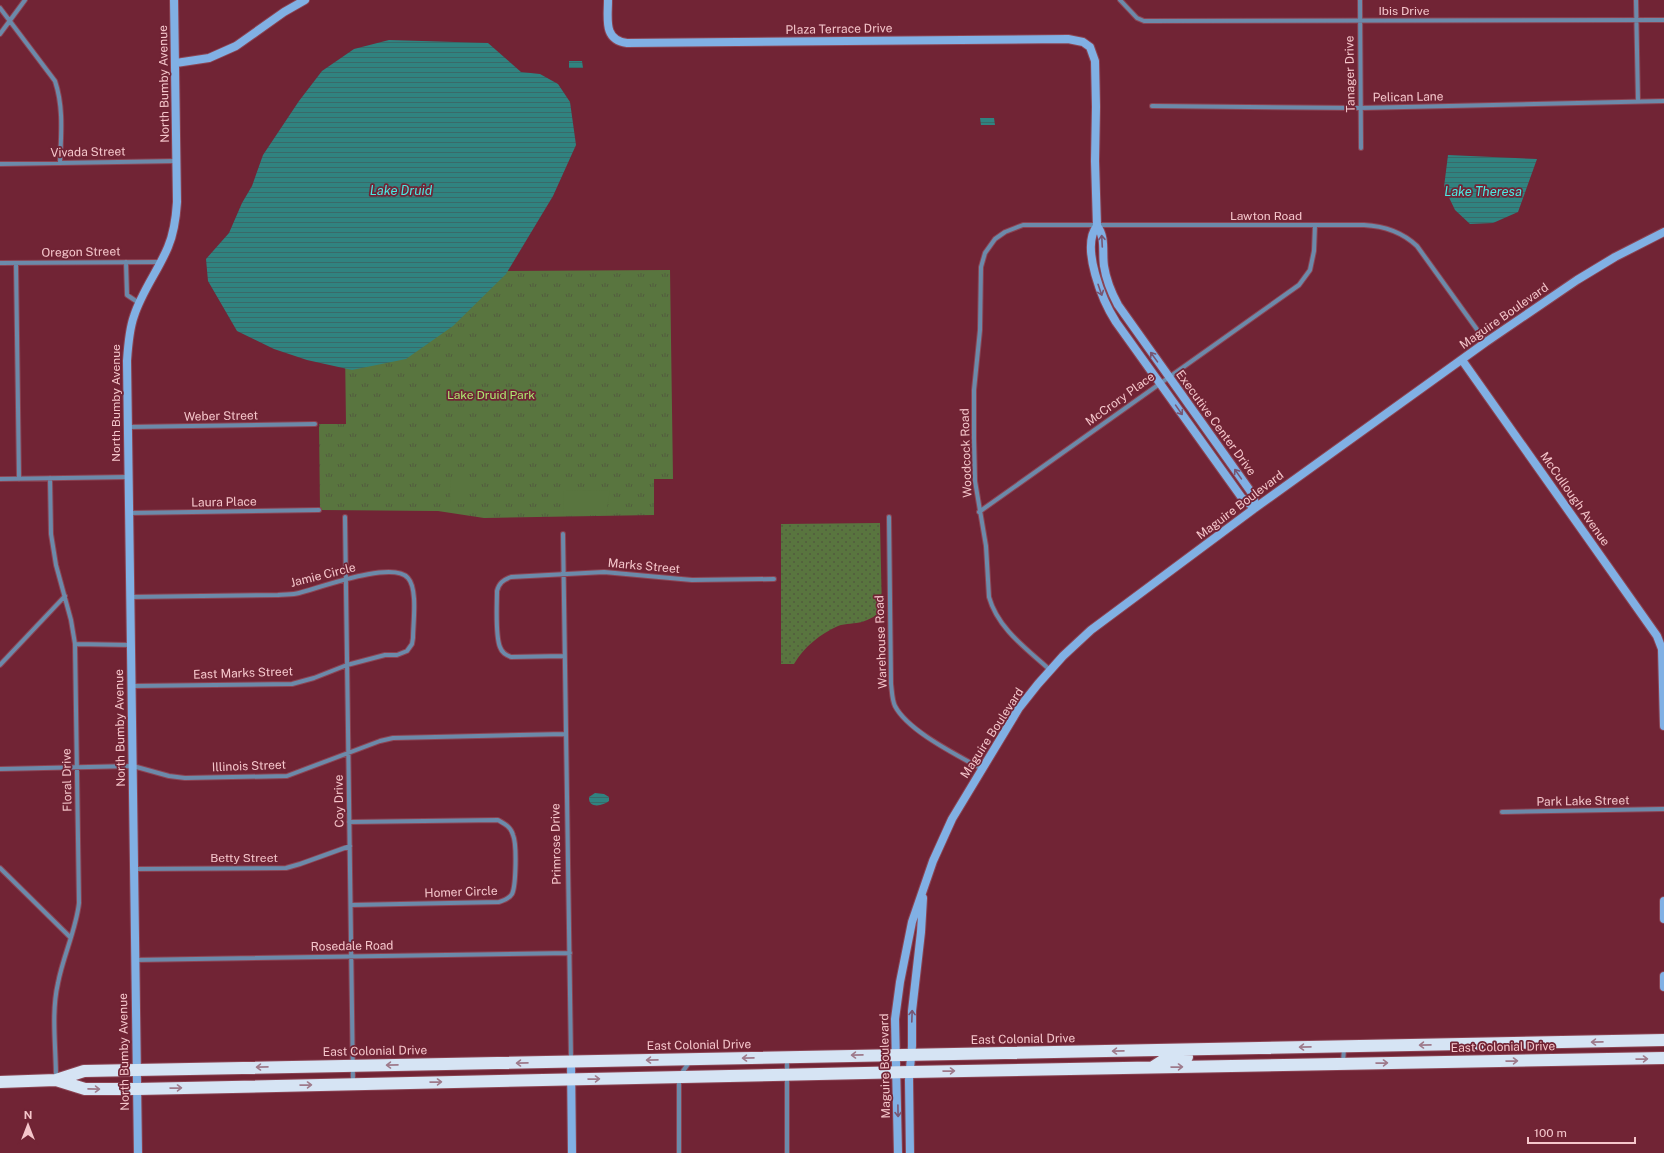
<svg xmlns="http://www.w3.org/2000/svg" width="1664" height="1153" font-family="'Public Sans',sans-serif">
<defs>
<pattern id="grass-dots" width="8" height="8" patternUnits="userSpaceOnUse"><rect width="8" height="8" fill="#59753f"/><path d="M2 2h.1M6 6h.1" fill="none" stroke="#525b3e" stroke-width="1.8" stroke-linecap="round"/></pattern>
<pattern id="park-tufts" width="24" height="20" patternUnits="userSpaceOnUse"><rect width="24" height="20" fill="#59753f"/><path d="M3 7l-1-3M5 7V3M7 7l1-3M15 17l-1-3M17 17v-4M19 17l1-3" fill="none" stroke="#525b3e"/></pattern>
<pattern id="water-rules" width="6" height="5" patternUnits="userSpaceOnUse"><rect width="6" height="5" fill="#308380"/><path d="M0 2.5h6" fill="none" stroke="#396a69"/></pattern>
</defs>
<rect width="100%" height="100%" fill="#712435"/>
<path fill="url(#grass-dots)" d="M880 523 882 612C876 615 869 620 862 622 855 624 846 623 838 626 820 634 804 647 794 664H781V524Z"/>
<path fill="url(#park-tufts)" d="M670 270 673 479H654V515L484 518 438 511 320 510 319 424H346L344 272Z"/>
<path fill="#59753f" d="M451 477H468V504H450Z
M610 490 606 515 563 516 564 491Z"/>
<path fill="url(#water-rules)" d="M389 40 488 43 521 72 540 74 558 84 570 102 576 145 553 196 506 274 453 326 406 359 352 370 307 360 274 349 237 331 208 281 206 259 229 233 242 203 252 186 263 155 299 101 322 71 354 49Z
M569 61H582L583 68H569Z
M980 118H994L995 125H981Z
M1448 155 1537 159 1518 212 1493 223 1470 224 1455 210 1444 187Z
M595 793 604 794 609 797V801C603 806 588 809 589 797Z"/>
<g fill="none" stroke-linecap="round" stroke-linejoin="round">
<defs>
<path id="street" d="M1120 0 1137 18 1144 21 1664 20
M1360 0 1361 148
M1636 0 1638 101
M0 8 55 81C64 108 61 135 60 163
M0 34 25 0
M1152 106 1360 108 1664 101
M0 164 177 161
M126 262 127 295 139 303
M0 263 161 262
M16 263 19 479
M128 427 315 424
M50 478 51 534 56 565 71 620 75 644 79 903C76 930 63 956 58 983 51 1013 56 1047 56 1078
M0 479 128 477
M979 512 1299 285 1310 270 1314 251 1315 225
M130 513 319 510
M345 517 353 1082
M889 517 891 684C892 691 892 700 895 706 908 731 957 755 982 769
M563 534 571 1059
M130 597 278 595C285 594 292 595 299 593 319 588 393 560 408 578 418 589 413 623 413 638L412 644 407 651 397 655H385L347 665 314 678 292 684 132 686
M75 644 131 645
M564 656 511 657C506 655 502 653 500 647 495 635 497 605 497 591 499 583 503 580 511 577L604 572 692 580 774 579
M0 665 65 596
M1050 670C1027 649 998 629 989 597L986 546 975 481 974 438V390L980 330 981 267 985 253 995 239 1005 232 1023 225H1364C1385 226 1402 232 1417 246L1486 342
M0 769 133 766 169 776 185 778 287 776 380 741 393 738 565 734
M1502 812 1664 809
M349 822 498 820C505 824 511 827 513 835 517 844 516 886 512 894 509 899 504 900 499 902L351 905
M0 868 70 937
M134 869 286 868 300 864 350 846
M134 960 570 953
M787 1059V1153
M1343 1063 1344 1048
M679 1153V1077L690 1061"/>
<path id="secondary" d="M608 0C608 19 603 40 627 43L1068 39 1083 42 1090 47 1095 61 1096 107 1095 161 1097 226C1080 247 1103 302 1116 322L1242 498 1255 508
M176 63 209 58 236 46 284 12 305 0
M1097 226C1106 237 1102 252 1104 266 1106 279 1111 292 1118 305L1251 492 1254 500 1255 508
M1462 360 1657 636 1662 649 1664 726
M1664 901V919
M1664 976V987
M571 1062 572 1153
M138 1153 127 361C128 346 129 330 134 316 142 291 158 271 168 247 174 233 176 218 177 202L174 0
M898 1153 895 1019 900 982 912 922 933 861 952 819 1019 708 1038 684 1063 656 1091 630 1255 508 1486 342 1577 280 1615 257 1664 232
M910 1153 909 1080 912 1046V1011L921 932 923 898"/>
<path id="highway" d="M1153 1067 1167 1058 1187 1057
M56 1080 85 1089H137L910 1072 1664 1058
M0 1082 56 1080 84 1071 136 1070 1664 1040"/>
</defs>
<use href="#street" stroke="#8b4453" stroke-width="6"/>
<use href="#secondary" stroke="#8b4453" stroke-width="10"/>
<use href="#highway" stroke="#8b4453" stroke-width="14"/>
<use href="#street" stroke="#6c8aaa" stroke-width="4"/>
<use href="#secondary" stroke="#81b0e4" stroke-width="8"/>
<use href="#highway" stroke="#d6e4f4" stroke-width="12"/>
</g>
<defs><path id="oneway-shaft" d="M-6 0H5M1.5-3L5.5 0L1.5 3" fill="none" stroke-width="1.6" stroke-linecap="round" stroke-linejoin="round"/></defs>
<g stroke="#775572">
<use href="#oneway-shaft" transform="translate(1102 241) rotate(-93)"/>
<use href="#oneway-shaft" transform="translate(1100 290) rotate(71)"/>
<use href="#oneway-shaft" transform="translate(1154 357) rotate(-126)"/>
<use href="#oneway-shaft" transform="translate(1179 410) rotate(55)"/>
<use href="#oneway-shaft" transform="translate(1238 474) rotate(-125)"/>
<use href="#oneway-shaft" transform="translate(912 1016) rotate(-88)"/>
<use href="#oneway-shaft" transform="translate(898 1111) rotate(89)"/>
</g>
<g stroke="#9e7a8b">
<use href="#oneway-shaft" transform="translate(1597 1042) rotate(179)"/>
<use href="#oneway-shaft" transform="translate(1425 1045) rotate(179)"/>
<use href="#oneway-shaft" transform="translate(1305 1047) rotate(179)"/>
<use href="#oneway-shaft" transform="translate(1118 1051) rotate(179)"/>
<use href="#oneway-shaft" transform="translate(857 1055) rotate(179)"/>
<use href="#oneway-shaft" transform="translate(748 1058) rotate(179)"/>
<use href="#oneway-shaft" transform="translate(1642 1059) rotate(-1)"/>
<use href="#oneway-shaft" transform="translate(652 1060) rotate(179)"/>
<use href="#oneway-shaft" transform="translate(1512 1061) rotate(-1)"/>
<use href="#oneway-shaft" transform="translate(522 1063) rotate(179)"/>
<use href="#oneway-shaft" transform="translate(1382 1063) rotate(-1)"/>
<use href="#oneway-shaft" transform="translate(392 1065) rotate(179)"/>
<use href="#oneway-shaft" transform="translate(262 1067) rotate(179)"/>
<use href="#oneway-shaft" transform="translate(1177 1067) rotate(-1)"/>
<use href="#oneway-shaft" transform="translate(949 1071) rotate(-1)"/>
<use href="#oneway-shaft" transform="translate(594 1079) rotate(-1)"/>
<use href="#oneway-shaft" transform="translate(436 1082) rotate(-1)"/>
<use href="#oneway-shaft" transform="translate(306 1085) rotate(-1)"/>
<use href="#oneway-shaft" transform="translate(176 1088) rotate(-1)"/>
<use href="#oneway-shaft" transform="translate(94 1089) rotate(1)"/>
</g>
<g text-anchor="middle" stroke-width="3.5" stroke-linejoin="round" paint-order="stroke">
<g font-size="12" fill="#f5c6cb" stroke="#712435">
<text x="1404" y="15">Ibis Drive</text>
<text transform="translate(839 29) rotate(-1)" y="4">Plaza Terrace Drive</text>
<text transform="translate(1350 74) rotate(-91)" y="4">Tanager Drive</text>
<text transform="translate(164 84) rotate(-91)" y="4">North Bumby Avenue</text>
<text transform="translate(1408 97) rotate(-1)" y="4">Pelican Lane</text>
<text transform="translate(88 152) rotate(-1)" y="4">Vivada Street</text>
<text x="1266" y="220">Lawton Road</text>
<text transform="translate(81 252) rotate(-1)" y="4">Oregon Street</text>
<text transform="translate(1504 316) rotate(-35)" y="4">Maguire Boulevard</text>
<text transform="translate(1120 399) rotate(-36)" y="4">McCrory Place</text>
<text transform="translate(116 403) rotate(-90)" y="4">North Bumby Avenue</text>
<text transform="translate(221 416) rotate(-1)" y="4">Weber Street</text>
<text transform="translate(1216 423) rotate(54)" y="4">Executive Center Drive</text>
<text transform="translate(966 453) rotate(-92)" y="4">Woodcock Road</text>
<text transform="translate(1575 499) rotate(55)" y="4">McCullough Avenue</text>
<text transform="translate(224 502) rotate(-1)" y="4">Laura Place</text>
<text transform="translate(1240 505) rotate(-37)" y="4">Maguire Boulevard</text>
<text transform="translate(644 566) rotate(5)" y="4">Marks Street</text>
<text transform="translate(323 575) rotate(-14)" y="4">Jamie Circle</text>
<text transform="translate(881 642) rotate(-92)" y="4">Warehouse Road</text>
<text transform="translate(243 673) rotate(-2)" y="4">East Marks Street</text>
<text transform="translate(120 728) rotate(-91)" y="4">North Bumby Avenue</text>
<text transform="translate(992 733) rotate(-57)" y="4">Maguire Boulevard</text>
<text transform="translate(249 766) rotate(-2)" y="4">Illinois Street</text>
<text transform="translate(67 780) rotate(-91)" y="4">Floral Drive</text>
<text transform="translate(339 801) rotate(-91)" y="4">Coy Drive</text>
<text transform="translate(1583 801) rotate(-1)" y="4">Park Lake Street</text>
<text transform="translate(556 844) rotate(-91)" y="4">Primrose Drive</text>
<text x="244" y="862">Betty Street</text>
<text transform="translate(461 892) rotate(-2)" y="4">Homer Circle</text>
<text transform="translate(352 946) rotate(-1)" y="4">Rosedale Road</text>
<text transform="translate(1023 1039) rotate(-1)" y="4">East Colonial Drive</text>
<text transform="translate(699 1045) rotate(-1)" y="4">East Colonial Drive</text>
<text transform="translate(1503 1047) rotate(-1)" y="4">East Colonial Drive</text>
<text transform="translate(375 1051) rotate(-1)" y="4">East Colonial Drive</text>
<text transform="translate(124 1052) rotate(-91)" y="4">North Bumby Avenue</text>
<text transform="translate(885 1066) rotate(-91)" y="4">Maguire Boulevard</text>
</g>
<g font-size="12" fill="#abe66f" stroke="#712435">
<text x="491" y="399">Lake Druid Park</text>
</g>
<g font-size="13" font-style="italic" fill="#4aeae3" stroke="#712435">
<text x="401" y="195">Lake Druid</text>
<text x="1483" y="196">Lake Theresa</text>
</g>
</g>
<g transform="translate(28 1125)" stroke="#712435" stroke-width="3" paint-order="stroke">
<path d="M0-3L7 15L0 10L-7 15Z" fill="#f5c6cb"/>
<text y="-6" font-size="11" font-weight="bold" text-anchor="middle" fill="#f5c6cb">N</text>
</g>
<path d="M1528 1137v6h107v-6" fill="none" stroke="#f5c6cb" stroke-width="2"/>
<text x="1534" y="1137" font-size="12" fill="#f5c6cb" stroke="#712435" stroke-width="3" paint-order="stroke">100 m</text>
</svg>
